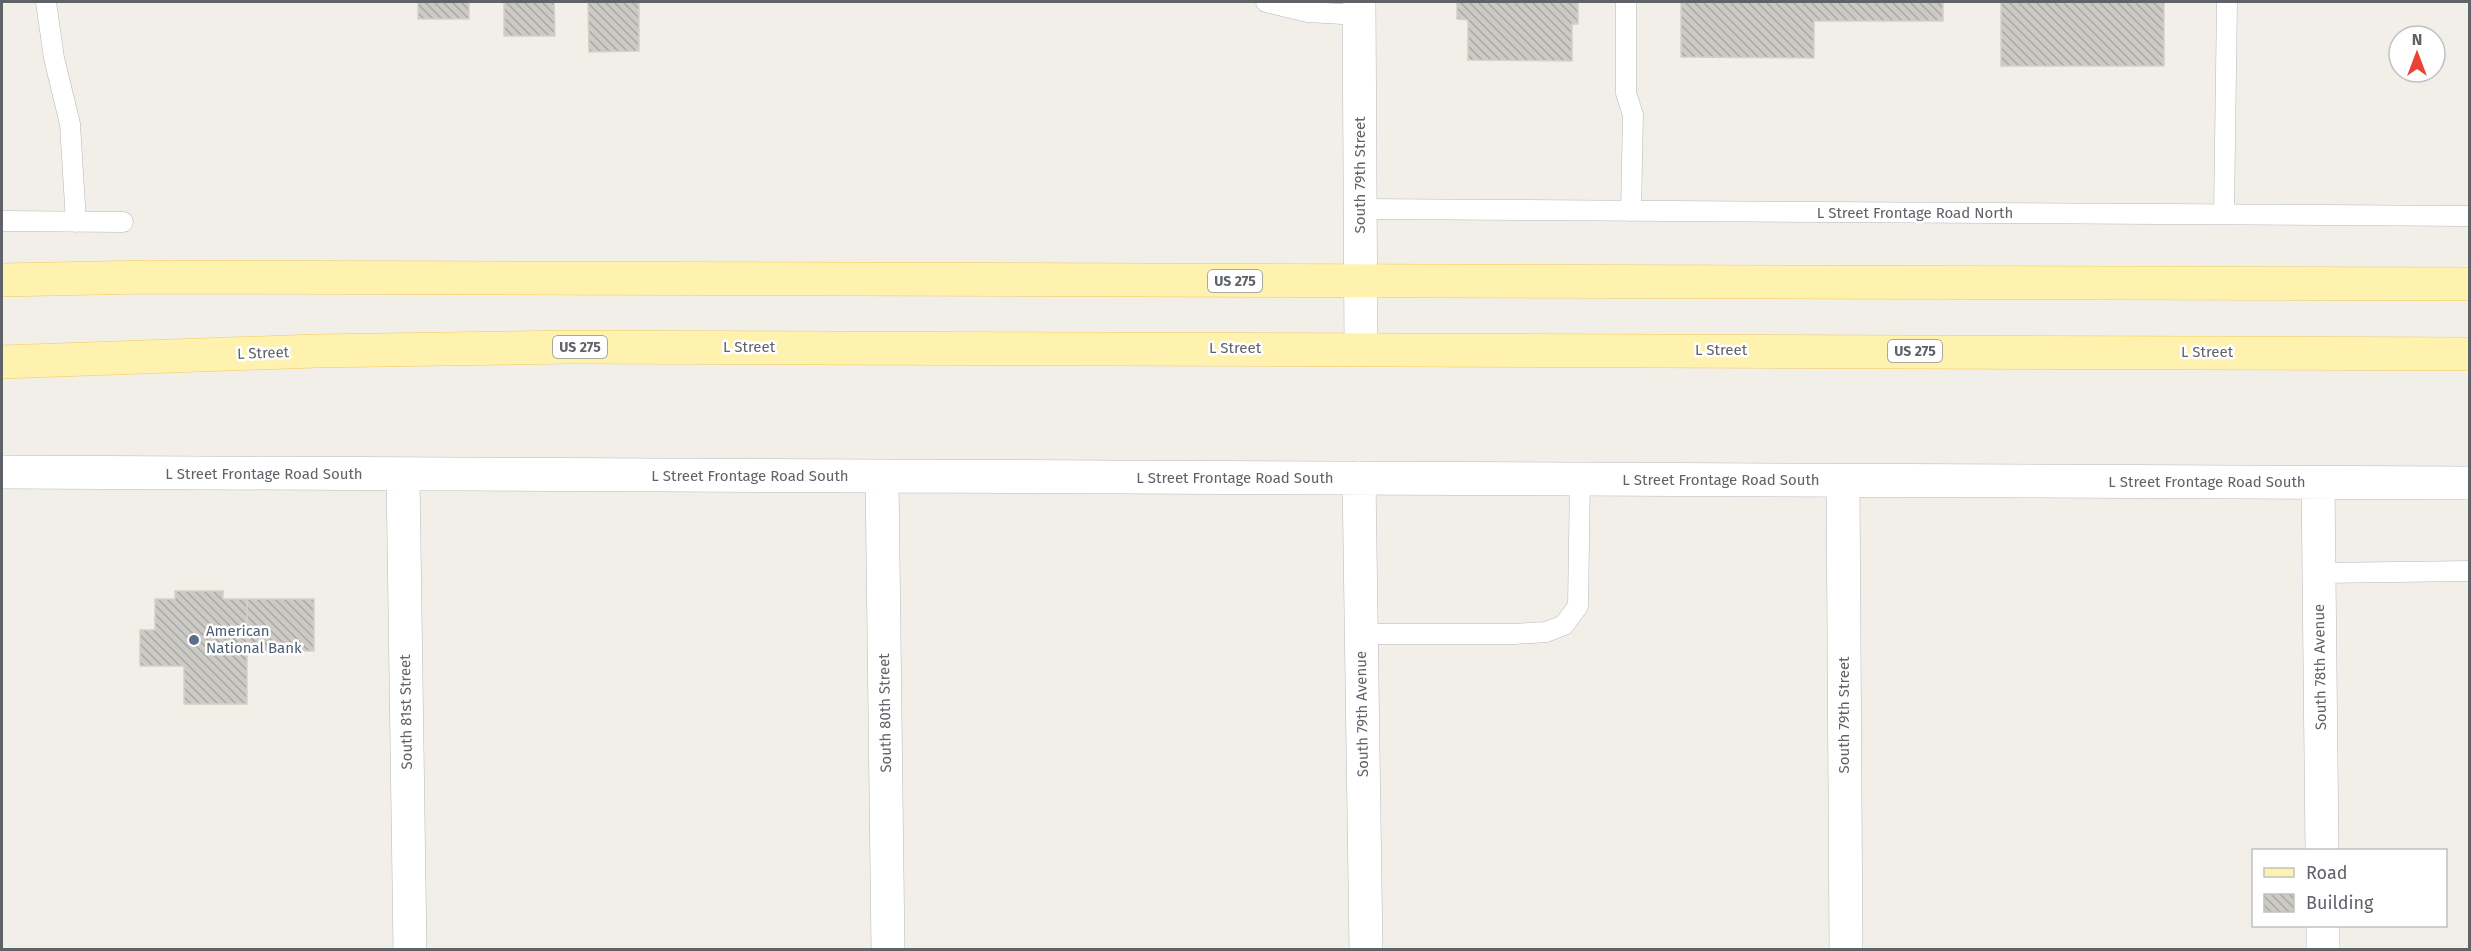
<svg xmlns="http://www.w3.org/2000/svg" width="2471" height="951" font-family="'Fira Sans',sans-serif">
<defs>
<pattern id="building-back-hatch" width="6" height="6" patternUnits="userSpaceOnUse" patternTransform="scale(1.5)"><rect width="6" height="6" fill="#cccac5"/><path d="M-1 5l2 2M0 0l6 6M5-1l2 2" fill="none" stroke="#a9a8a4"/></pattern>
</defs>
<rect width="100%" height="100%" fill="#f1efe8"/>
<path fill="url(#building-back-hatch)" stroke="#d6d1c6" stroke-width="1.5" d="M418 2H469V19H418Z
M504 2H554L555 36H504Z
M588 2H639V51L589 52Z
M1457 2H1578V24H1572V61L1468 60V20L1457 19Z
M1681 2H1943V21H1814V58L1681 57Z
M2001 2H2164V66H2001Z
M175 591H223V599H247V704H184V666H140V630H155V599H175Z
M247 599H314V651H247Z"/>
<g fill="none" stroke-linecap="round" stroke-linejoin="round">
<defs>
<path id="service" d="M46 2 54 58 70 124 76 222
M1266 2 1308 12 1360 15
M1626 2V93L1633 115 1631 211
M1360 209 2470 216
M2224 214 2227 2
M2 221 123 222
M2319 573 2470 571
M1360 634H1514L1546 632 1564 625 1578 606 1580 479"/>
<path id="minor" d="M1359 2 1361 349
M2 472 2470 483
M403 474 410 950
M882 477 888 950
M1359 478 1366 950
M1843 481 1846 950
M2318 483 2322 850
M2323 926V950"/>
<path id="primary" d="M2 280 148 277 2470 284
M2 362 316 351 570 347 2470 354"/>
</defs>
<use href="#service" stroke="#b5b8bc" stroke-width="21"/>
<use href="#minor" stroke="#b5b8bc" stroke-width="34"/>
<use href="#primary" stroke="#f2c960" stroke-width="34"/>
<use href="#service" stroke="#fff" stroke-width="20"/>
<use href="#minor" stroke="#fff" stroke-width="33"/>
<use href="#primary" stroke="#fff2af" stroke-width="33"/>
</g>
<circle fill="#5c6f8a" stroke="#fff" stroke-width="2" cx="194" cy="640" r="6"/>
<g text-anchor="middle" stroke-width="5" stroke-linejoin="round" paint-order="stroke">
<g fill="#fff" stroke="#8f9295" stroke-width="1.5">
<rect x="1208" y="270" width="54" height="22" rx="4.5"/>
<rect x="553" y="336" width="54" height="22" rx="4.5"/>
<rect x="1888" y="340" width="54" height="22" rx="4.5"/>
</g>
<g font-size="14" font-weight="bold" fill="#5f6368">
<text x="1235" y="286">US 275</text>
<text x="580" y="352">US 275</text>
<text x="1915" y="356">US 275</text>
</g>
<g font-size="15" fill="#5f6368" stroke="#fff">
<text transform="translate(1360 175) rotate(-90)" y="5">South 79th Street</text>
<text x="1915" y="218">L Street Frontage Road North</text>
<text x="749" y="352">L Street</text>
<text x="1235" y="353">L Street</text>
<text x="1721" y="355">L Street</text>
<text x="2207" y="357">L Street</text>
<text transform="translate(263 353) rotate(-2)" y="5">L Street</text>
<text x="264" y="479">L Street Frontage Road South</text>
<text x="750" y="481">L Street Frontage Road South</text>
<text x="1235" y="483">L Street Frontage Road South</text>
<text x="1721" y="485">L Street Frontage Road South</text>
<text x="2207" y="487">L Street Frontage Road South</text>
<text transform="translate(2320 667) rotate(-91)" y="5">South 78th Avenue</text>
<text transform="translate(406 712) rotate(-91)" y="5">South 81st Street</text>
<text transform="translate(885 713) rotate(-91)" y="5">South 80th Street</text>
<text transform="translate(1362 714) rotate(-91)" y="5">South 79th Avenue</text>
<text transform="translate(1844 715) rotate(-90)" y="5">South 79th Street</text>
</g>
<g font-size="15" fill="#4e5e75" stroke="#fff" text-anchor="start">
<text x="206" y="636">American<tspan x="206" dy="17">National Bank</tspan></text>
</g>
</g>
<rect width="2471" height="951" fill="none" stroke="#5f6368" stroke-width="6"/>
<rect x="2252" y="849" width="195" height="78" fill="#ffffff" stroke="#bfc1c3" stroke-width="1.5"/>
<rect x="2264" y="868" width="30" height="9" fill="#fff2af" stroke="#bfc1c3" stroke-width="1.5"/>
<text x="2306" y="879" font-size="18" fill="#5f6368">Road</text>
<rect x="2264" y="894" width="30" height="18" fill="url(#building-back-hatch)" stroke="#bfc1c3" stroke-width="1.5"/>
<text x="2306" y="909" font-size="18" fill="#5f6368">Building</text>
<g transform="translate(2417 54)"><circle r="28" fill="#ffffff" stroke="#bfc1c3" stroke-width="1.5"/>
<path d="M0-4.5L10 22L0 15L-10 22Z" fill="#ea4335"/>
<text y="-9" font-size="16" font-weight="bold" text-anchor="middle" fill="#5f6368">N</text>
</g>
</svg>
